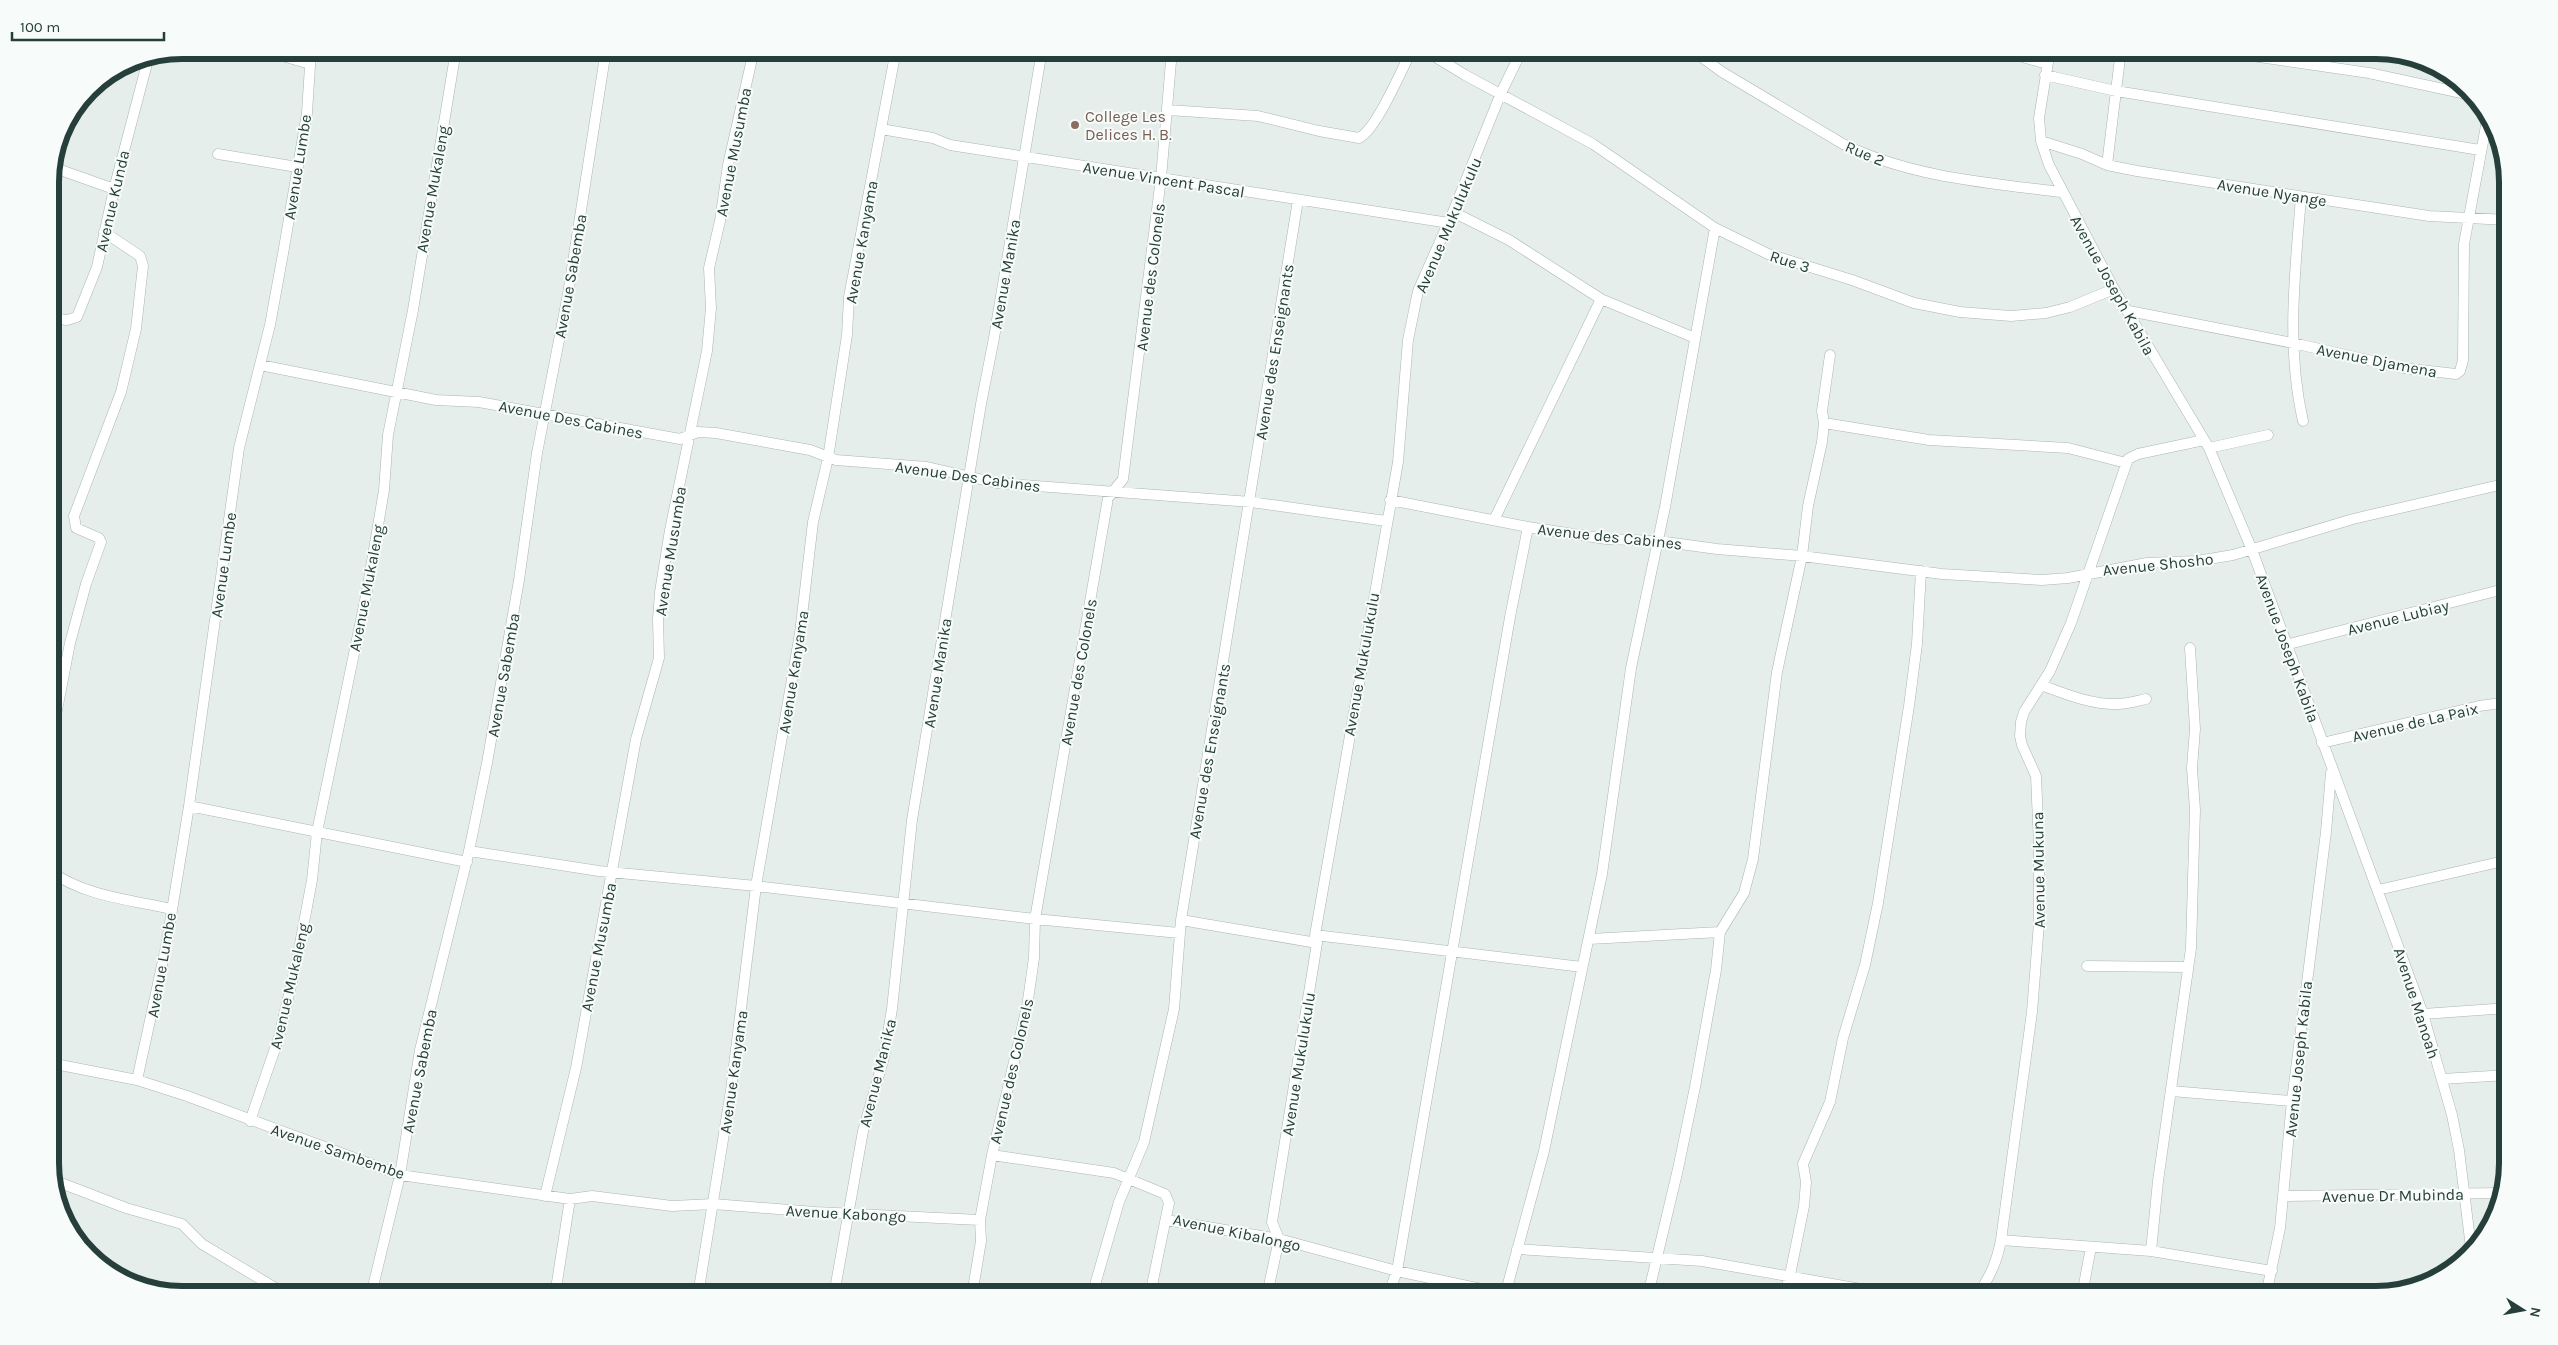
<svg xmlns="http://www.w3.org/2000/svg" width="2558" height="1345" font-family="Karla,sans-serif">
<rect width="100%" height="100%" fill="#e6eeeb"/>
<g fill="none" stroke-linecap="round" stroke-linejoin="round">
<defs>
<path id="minor" d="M262 50 310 64
M1424 50 1465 75 1593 144 1715 228 1768 254 1852 280 1914 303 1960 312 2011 316 2046 313 2070 307 2114 289
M1692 50 1722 72 1843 144C1910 177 1988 183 2061 192
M1999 50 2047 64
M2050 50 2039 118 2041 141 2049 165 2114 289 2209 448 2252 550 2423 1014 2452 1115 2459 1150 2471 1248
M2211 50 2369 73 2471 95
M2045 75 2116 91 2480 150
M1168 110 1258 116 1319 131 1359 138C1377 129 1401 70 1412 50
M881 129 933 138 950 145 1449 223
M2041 141 2082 154 2107 165 2137 171 2429 216 2508 220
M218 154 297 167
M2107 165 2121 50
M52 167 114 189
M2301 197C2295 272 2286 347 2303 421
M1453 212 1509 240 1601 299 1695 338
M2129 311 2293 343 2403 368 2456 374 2460 371 2463 360 2464 244 2488 115
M50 318 67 320 77 317 97 267 114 189 149 56
M260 365 436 400 479 402 680 439 698 432 716 433 810 450 836 460 927 467 997 483 1251 502 1386 521
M1824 423 1929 440 2068 448 2126 463
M2209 448 2268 435
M1390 500 1528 527 1606 539 1658 541 1717 549 1802 556 1942 574 2042 580 2068 578 2147 563 2197 561 2233 555 2353 519 2508 483
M1494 520 1601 299
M2289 644 2508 588
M2041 685C2065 694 2092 705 2118 704 2127 704 2137 701 2146 699
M2322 743 2479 706 2508 702
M50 746 70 643 86 584 101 542 99 538 76 528 74 516 121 392 136 329 143 266 140 256 104 232
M189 806 467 862
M469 851 599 871 756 886 1035 919 1179 933
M50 871C84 896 131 900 171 909
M2378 890 2508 860
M1181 920 1317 943
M1315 935 1582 967
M1589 939 1720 932
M2087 966 2188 967
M2423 1014 2508 1008
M50 1063 137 1080 187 1096 400 1175 570 1199 592 1196 672 1206 713 1204 815 1212 980 1220
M2442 1079 2508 1075
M137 1080 166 947 189 806 239 448 270 325 284 248 307 113 311 50
M2171 1091 2292 1101
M250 1121 279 1037 297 960 312 880 317 832 367 591 384 490 388 435 413 310 456 50
M992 1155 1114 1173 1165 1194 1169 1203 1150 1295
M53 1180 126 1208 182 1224 202 1244 287 1295
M545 1196 576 1068 636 739 659 658 658 619 660 592 670 530 707 351 711 308 709 268 720 221 728 165 754 50
M2284 1196 2501 1193
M1166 1220 1279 1239 1397 1271 1505 1294
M2001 1240 2151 1251 2272 1271
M1517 1249 1702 1261 1895 1295
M2151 1251 2158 1181 2191 948 2195 810 2192 768 2195 729 2190 648
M371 1295 400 1175 420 1050 469 851 487 763 519 580 537 453 568 294 606 50
M555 1295 570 1199
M698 1295 731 1090 756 886 800 633 813 522 828 458 847 335 849 297 896 50
M834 1295 863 1131 884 1057 892 1009 912 820 981 404 994 338 1042 50
M972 1295 981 1241 980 1220 992 1155 1027 1007 1034 958 1035 919 1108 498 1123 479 1161 178 1172 50
M1092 1295 1119 1202 1144 1142 1174 1009 1181 920 1298 200
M1267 1295 1279 1239 1272 1222 1317 943 1315 935 1398 462 1408 340 1418 291 1453 212 1501 93 1522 50
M1388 1295 1397 1271 1510 617 1528 527
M1505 1295 1544 1151 1602 874 1631 668 1665 507 1715 228
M1648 1295 1678 1169 1695 1087 1716 970 1720 932 1744 893 1753 859 1777 672 1802 556 1808 506 1822 442 1824 423 1822 411 1830 355
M1784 1295 1790 1275 1804 1206 1806 1182 1803 1164 1830 1102 1843 1038 1865 965 1878 903 1909 706 1917 644 1921 571
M1978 1295C1990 1276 1997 1262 2001 1240L2032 1012 2039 923V845L2036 776 2022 745 2020 736 2021 722 2024 712 2050 671 2071 623 2128 459 2138 454 2204 440
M2082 1295 2091 1247
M2266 1295 2280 1228 2292 1101 2326 832 2331 773"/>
</defs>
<use href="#minor" stroke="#a9b6b2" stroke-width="11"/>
<use href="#minor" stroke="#fff" stroke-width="10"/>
</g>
<circle fill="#8d6e63" stroke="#f7fbf9" stroke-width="2" cx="1075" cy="125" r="5"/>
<g text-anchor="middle" stroke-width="4" stroke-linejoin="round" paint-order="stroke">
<g font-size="16" fill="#785e54" stroke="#f7fbf9" text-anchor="start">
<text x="1085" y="122">College Les<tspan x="1085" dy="18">Delices H. B.</tspan></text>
</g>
<g font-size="16" fill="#263f3a" stroke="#f7fbf9">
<text transform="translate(733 152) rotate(-79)" y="6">Avenue Musumba</text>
<text transform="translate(1865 153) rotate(23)" y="6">Rue 2</text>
<text transform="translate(297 167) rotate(-81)" y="6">Avenue Lumbe</text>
<text transform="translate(1164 179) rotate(9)" y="6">Avenue Vincent Pascal</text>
<text transform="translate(432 189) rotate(-80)" y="6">Avenue Mukaleng</text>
<text transform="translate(2272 192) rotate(9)" y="6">Avenue Nyange</text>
<text transform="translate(112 201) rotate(-77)" y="6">Avenue Kunda</text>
<text transform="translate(1448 225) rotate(-67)" y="6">Avenue Mukulukulu</text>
<text transform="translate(861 242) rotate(-80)" y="6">Avenue Kanyama</text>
<text transform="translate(1790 261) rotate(18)" y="6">Rue 3</text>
<text transform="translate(1005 274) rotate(-80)" y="6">Avenue Manika</text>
<text transform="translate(570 276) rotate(-80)" y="6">Avenue Sabemba</text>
<text transform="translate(1150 277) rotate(-83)" y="6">Avenue des Colonels</text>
<text transform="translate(2113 285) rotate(61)" y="6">Avenue Joseph Kabila</text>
<text transform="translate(1274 352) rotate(-81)" y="6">Avenue des Enseignants</text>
<text transform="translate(2377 360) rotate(11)" y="6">Avenue Djamena</text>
<text transform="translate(571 419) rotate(11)" y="6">Avenue Des Cabines</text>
<text transform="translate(968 476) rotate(8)" y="6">Avenue Des Cabines</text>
<text transform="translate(1610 536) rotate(6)" y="6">Avenue des Cabines</text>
<text transform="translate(670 551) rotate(-81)" y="6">Avenue Musumba</text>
<text transform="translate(2158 564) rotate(-6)" y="6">Avenue Shosho</text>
<text transform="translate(223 565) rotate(-82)" y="6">Avenue Lumbe</text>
<text transform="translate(366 588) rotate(-79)" y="6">Avenue Mukaleng</text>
<text transform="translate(2398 617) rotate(-14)" y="6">Avenue Lubiay</text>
<text transform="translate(2288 648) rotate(70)" y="6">Avenue Joseph Kabila</text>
<text transform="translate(1361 664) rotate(-80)" y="6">Avenue Mukulukulu</text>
<text transform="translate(793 672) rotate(-81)" y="6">Avenue Kanyama</text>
<text transform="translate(1078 672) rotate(-80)" y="6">Avenue des Colonels</text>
<text transform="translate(937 673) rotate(-81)" y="6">Avenue Manika</text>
<text transform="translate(503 675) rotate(-80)" y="6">Avenue Sabemba</text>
<text transform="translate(2415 722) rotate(-13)" y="6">Avenue de La Paix</text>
<text transform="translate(1209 751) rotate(-80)" y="6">Avenue des Enseignants</text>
<text transform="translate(2038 870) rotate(-91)" y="6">Avenue Mukuna</text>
<text transform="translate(598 947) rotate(-79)" y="6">Avenue Musumba</text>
<text transform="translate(161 965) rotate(-80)" y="6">Avenue Lumbe</text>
<text transform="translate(289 986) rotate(-77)" y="6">Avenue Mukaleng</text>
<text transform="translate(2417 1003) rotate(72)" y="6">Avenue Manoah</text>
<text transform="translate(2298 1059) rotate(-84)" y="6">Avenue Joseph Kabila</text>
<text transform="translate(1298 1064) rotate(-81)" y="6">Avenue Mukulukulu</text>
<text transform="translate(419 1071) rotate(-79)" y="6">Avenue Sabemba</text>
<text transform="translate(1011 1071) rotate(-77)" y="6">Avenue des Colonels</text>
<text transform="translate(733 1072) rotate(-82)" y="6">Avenue Kanyama</text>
<text transform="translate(877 1073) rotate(-76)" y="6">Avenue Manika</text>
<text transform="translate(338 1151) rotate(19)" y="6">Avenue Sambembe</text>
<text transform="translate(2393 1195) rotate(-1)" y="6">Avenue Dr Mubinda</text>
<text transform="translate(846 1213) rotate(3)" y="6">Avenue Kabongo</text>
<text transform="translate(1237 1232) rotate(12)" y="6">Avenue Kibalongo</text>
</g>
</g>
<path d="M0 0H2558V1345H0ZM182 59H2376A123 123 0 0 1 2499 182V1163A123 123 0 0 1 2376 1286H182A123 123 0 0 1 59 1163V182A123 123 0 0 1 182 59Z" fill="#f7fbf9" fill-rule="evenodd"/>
<path fill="none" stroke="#263f3a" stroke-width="6" d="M182 59H2376A123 123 0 0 1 2499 182V1163A123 123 0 0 1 2376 1286H182A123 123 0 0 1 59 1163V182A123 123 0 0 1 182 59Z"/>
<g transform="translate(2523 1310) rotate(101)" stroke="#f7fbf9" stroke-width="4" paint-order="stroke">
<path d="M0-4L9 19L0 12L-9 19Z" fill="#263f3a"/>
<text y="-8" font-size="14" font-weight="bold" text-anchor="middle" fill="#263f3a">N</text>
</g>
<path d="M12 32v8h152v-8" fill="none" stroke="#263f3a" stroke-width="2.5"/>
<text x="20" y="32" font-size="15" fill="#263f3a" stroke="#f7fbf9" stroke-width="4" paint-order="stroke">100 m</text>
</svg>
